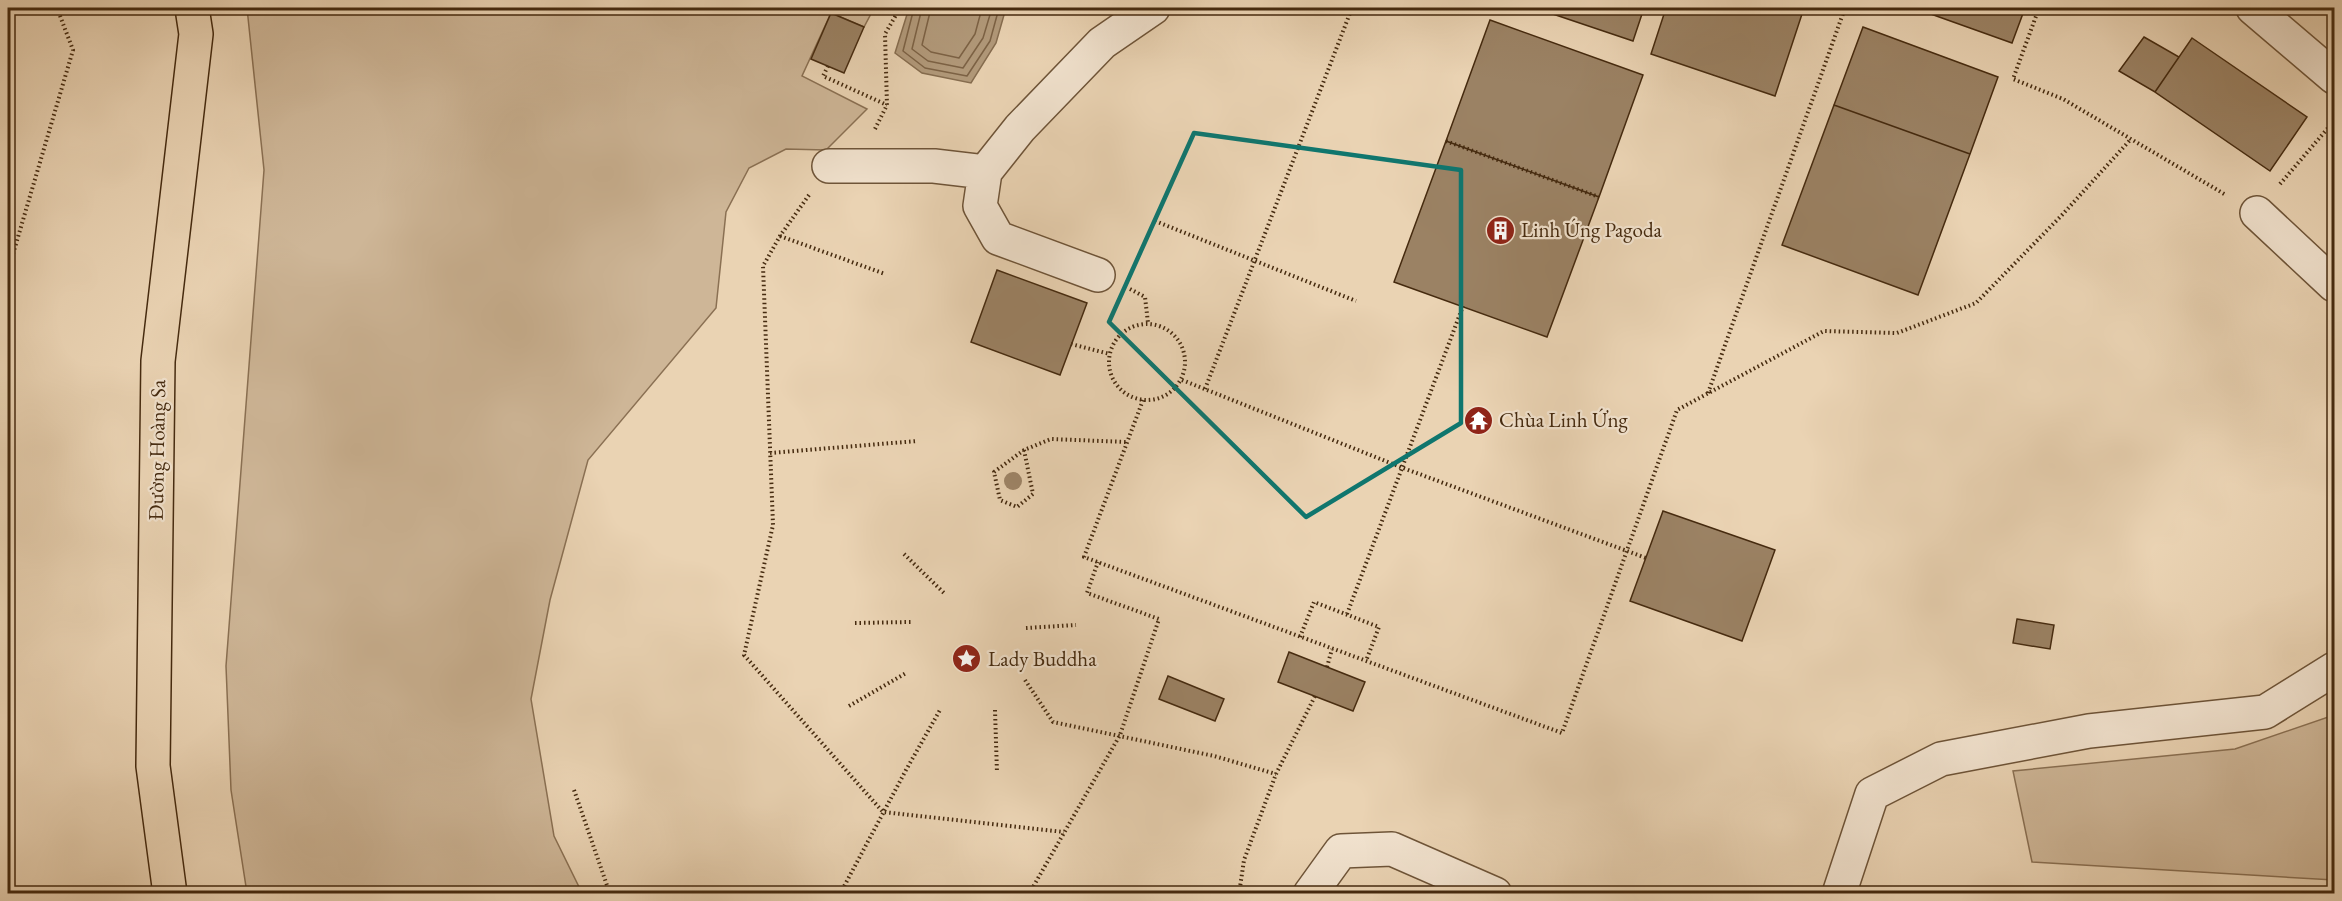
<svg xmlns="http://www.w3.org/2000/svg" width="2342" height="901" font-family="'EB Garamond',serif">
<rect width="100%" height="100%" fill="#ead3b3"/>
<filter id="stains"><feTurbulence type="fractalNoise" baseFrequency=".00333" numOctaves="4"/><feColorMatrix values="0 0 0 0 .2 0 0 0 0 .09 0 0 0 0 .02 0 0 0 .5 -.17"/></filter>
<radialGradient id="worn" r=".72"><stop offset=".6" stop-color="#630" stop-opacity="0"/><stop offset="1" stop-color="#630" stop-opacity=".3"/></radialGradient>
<path fill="#ceb697" stroke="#8a7053" stroke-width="1.5" d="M247 8H874L864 27 831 13 802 76 867 109 826 150 786 149 749 168 726 212 716 308 588 460 550 600 531 699 554 836 582 893H247L231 790 226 666 264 170Z
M2334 715V880L2032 862 2013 771 2235 749Z"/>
<path fill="#b29a7b" stroke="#866d50" stroke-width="1.5" d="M909 8H1006L996 43 971 83 922 73 895 53Z"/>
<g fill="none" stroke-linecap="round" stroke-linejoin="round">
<path stroke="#7c6245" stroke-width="1.5" d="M914 8 903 51 925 68 967 76 990 41 999 8
M922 8 912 49 928 61 963 68 983 38 992 8
M931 8 922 45 931 52 959 58 975 34 982 8"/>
</g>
<path fill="#9b8264" stroke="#452a0f" stroke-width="1.5" d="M1535 8H1644L1633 41Z
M1666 8H1804L1775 96 1651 54Z
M1914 8H2025L2012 43Z
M831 13 864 27 844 73 811 59Z
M1490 20 1643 75 1599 197 1446 141Z
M1863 27 1998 77 1970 154 1834 105Z
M2144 37 2179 57 2155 92 2119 71Z
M2192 38 2307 117 2270 171 2155 92Z
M1834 105 1970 154 1918 295 1782 245Z
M1446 141 1599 197 1547 337 1394 282Z
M997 270 1087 303 1060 375 971 342Z
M1663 511 1775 550 1742 641 1630 601Z
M2017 619 2054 625 2050 649 2013 643Z
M1289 652 1365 682 1353 711 1278 682Z
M1168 676 1224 699 1215 721 1159 699Z"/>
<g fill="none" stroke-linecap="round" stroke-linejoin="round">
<defs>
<path id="minor" d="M2253 8 2334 77
M829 166H934L985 172
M2257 213 2334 285
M1098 275 998 238 980 206 985 172 1020 128 1102 43 1153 8
M1310 894 1341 851 1392 849 1495 894
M1839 894 1872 794 1941 759 2089 731 2265 712 2334 669"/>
<path id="major" d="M170 894 153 766 158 361 196 34 192 8"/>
</defs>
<use href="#minor" stroke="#6e5438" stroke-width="36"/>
<use href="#major" stroke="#452a0f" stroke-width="36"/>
<path stroke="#452a0f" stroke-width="4" stroke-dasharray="1.5 3" stroke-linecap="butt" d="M2039 8 2013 79 2063 99 2226 195
M828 66 823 76 887 105
M875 129 887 105 885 34 900 8
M1446 141 1599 197
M2280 184 2334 121
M809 195 780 236 763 266 773 525 744 655 883 812 1064 832
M1155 221 1356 301
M780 236 885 274
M8 271 73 50 57 8
M1130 289 1145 297 1148 323
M1109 362a38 38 0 1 1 76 0a38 38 0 1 1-76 0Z
M1071 344 1110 354
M1182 380 1403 468 1646 558
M1205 389 1352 8
M1708 393 1845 8
M1143 400 1084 557 1562 733 1677 410 1824 331 1897 333 1976 303 2062 215 2131 139
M1024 450 1033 494 1017 507 1000 500 994 472 1024 450 1051 439 1127 442
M770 453 917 441
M904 554 944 593
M1347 614 1463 306
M855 623 911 622
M1026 628 1076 625
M1300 637 1314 602 1379 627 1366 661
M1327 667 1332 649
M1025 680 1053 722 1214 756 1276 774
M849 706 906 673
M995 710 997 773
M574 790 610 894
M840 894 906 770 940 710
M1029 894 1120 735 1159 619 1087 593 1098 562
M1239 894 1244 860 1276 774 1315 696"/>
<use href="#minor" stroke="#f1e2ce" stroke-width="33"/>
<use href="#major" stroke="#ead3b3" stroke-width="33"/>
</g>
<circle fill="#9e8568" cx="1013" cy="481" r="9"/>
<path fill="none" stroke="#0f766e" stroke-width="4.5" stroke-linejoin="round" d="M1194 133 1461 170V423L1306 517 1109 322Z"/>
<defs>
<symbol id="building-disc" viewBox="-11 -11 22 22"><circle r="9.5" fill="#8f2418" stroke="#f1e2ce"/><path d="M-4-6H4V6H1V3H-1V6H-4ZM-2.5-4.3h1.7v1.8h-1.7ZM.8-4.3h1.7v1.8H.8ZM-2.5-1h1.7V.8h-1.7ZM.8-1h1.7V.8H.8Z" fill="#fff"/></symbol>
<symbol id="temple-disc" viewBox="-11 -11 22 22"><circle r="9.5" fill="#8f2418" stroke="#f1e2ce"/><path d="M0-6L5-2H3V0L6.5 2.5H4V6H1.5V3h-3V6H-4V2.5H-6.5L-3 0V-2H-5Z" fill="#fff"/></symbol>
<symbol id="sight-disc" viewBox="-11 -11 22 22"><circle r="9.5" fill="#8f2418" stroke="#f1e2ce"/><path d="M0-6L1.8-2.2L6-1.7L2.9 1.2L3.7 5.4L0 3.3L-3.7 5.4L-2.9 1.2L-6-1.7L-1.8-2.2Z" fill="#fff"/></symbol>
</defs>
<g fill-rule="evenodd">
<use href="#building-disc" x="1484" y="214" width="33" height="33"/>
<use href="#temple-disc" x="1462" y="404" width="33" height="33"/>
<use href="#sight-disc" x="950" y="642" width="33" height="33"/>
</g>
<g text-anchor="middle" stroke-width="4.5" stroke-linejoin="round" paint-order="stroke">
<g font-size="21" fill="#452a0f" stroke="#f1e2ce" text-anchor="start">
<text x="1521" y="237">Linh Úng Pagoda</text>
<text x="1499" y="427">Chùa Linh Ứng</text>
<text x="988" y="666">Lady Buddha</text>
</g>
<g font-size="21" fill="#452a0f" stroke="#f1e2ce">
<text transform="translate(157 450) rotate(-89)" y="7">Đường Hoàng Sa</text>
</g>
</g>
<rect width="2342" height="901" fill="none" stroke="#ead3b3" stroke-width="30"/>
<rect x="9" y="9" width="2324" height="883" fill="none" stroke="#452a0f" stroke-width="3"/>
<rect x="15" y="15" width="2312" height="871" fill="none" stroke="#452a0f" stroke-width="1.5"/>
<rect width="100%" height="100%" filter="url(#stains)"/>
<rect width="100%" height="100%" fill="url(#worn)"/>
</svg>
